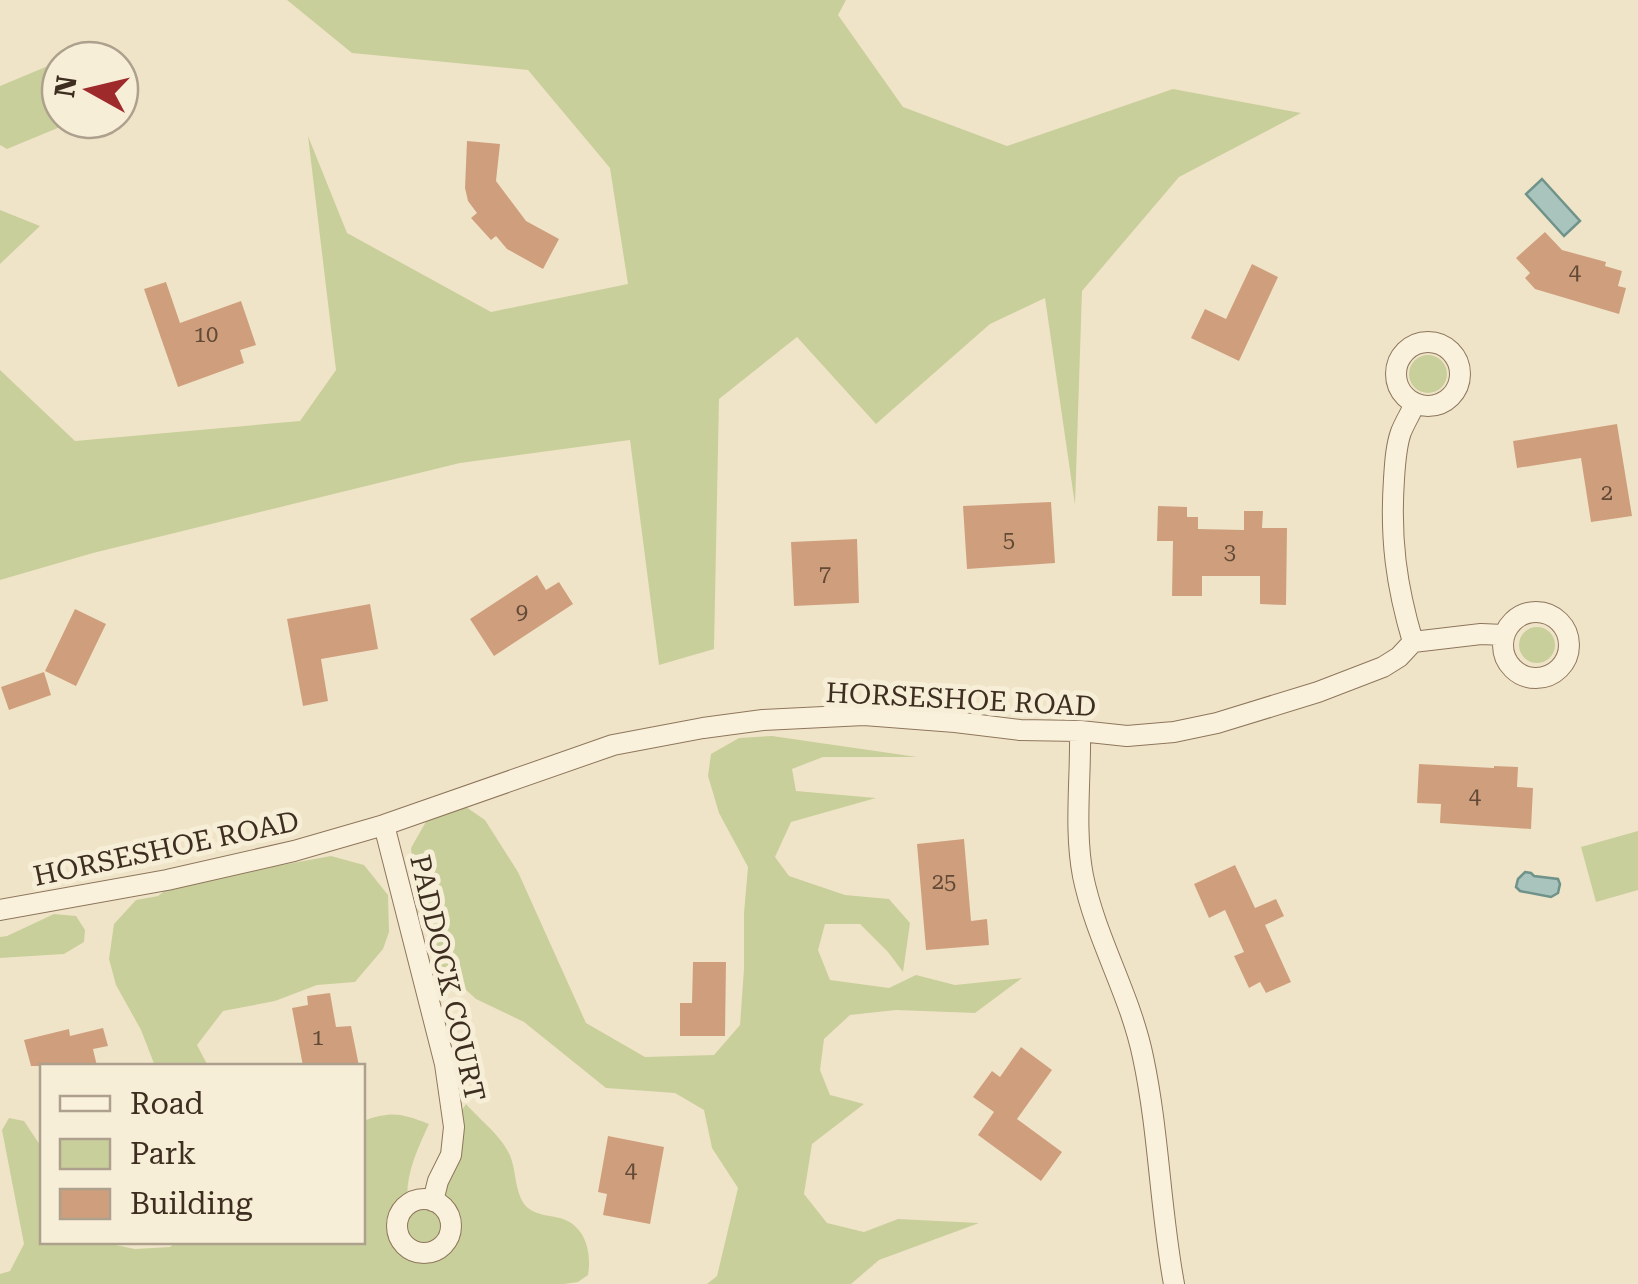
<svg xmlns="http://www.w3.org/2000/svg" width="1638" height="1284" font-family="'Roboto Serif',serif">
<rect width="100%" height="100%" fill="#f0e4c8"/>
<path fill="#c9cf9b" d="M287 0H846L838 15 903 107 1007 146 1173 89 1301 113 1179 177 1082 291 1075 505 1045 298 990 324 876 424 797 337 719 399 714 649 659 665 630 440 460 463 93 553 0 580V370L75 441 300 421 336 370 308 136 347 233 491 312 628 284 610 168 528 70 352 53Z
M60 61V120H77L7 149 0 145V86Z
M0 210 40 226 0 264Z
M1409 374a19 19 0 1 1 38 0a19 19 0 1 1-38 0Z
M1519 645a18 18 0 1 1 36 0a18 18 0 1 1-36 0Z
M772 736 917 757H823L792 769 796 791 876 798 791 822 775 857 789 876 845 895 889 899 910 923 903 972 888 952 860 924H825L818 950 830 980 889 988 916 975 955 985 1022 978 975 1013 896 1010 850 1015 824 1039 820 1070 830 1095 864 1104 812 1144 804 1194 827 1223 864 1232 898 1219 979 1223 879 1260 851 1284H707L717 1276 738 1188 712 1148 704 1110 675 1093 606 1088 524 1022 476 999 441 967 416 906 411 848 428 818 466 807 485 820 518 872 586 1023 645 1057 714 1055 740 1025 744 969V913L748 867 719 813 708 776 711 754 739 738Z
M1638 831V890L1596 902 1581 847Z
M331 856 364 865 388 895 389 932 383 949 355 982 317 985 275 1001 223 1011 197 1045 208 1066H155L141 1030 116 985 109 959 114 924 136 900 158 896 172 885Z
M54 914 76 916 85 930 84 942 64 954 0 958V937L7 936Z
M466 1104C480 1120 504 1138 511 1158 516 1172 515 1191 524 1204 533 1215 547 1215 560 1218 585 1225 592 1251 588 1275L578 1282 564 1284H0V1274L10 1271 24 1244 2 1130 9 1118 24 1121 42 1148V1242H101L135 1249 170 1247 176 1242H362L363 1121C391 1111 401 1113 429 1124 417 1150 404 1177 408 1206 440 1184 432 1170 445 1138 450 1126 459 1115 466 1104Z"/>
<path fill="#a9c4bc" stroke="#6f938a" stroke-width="2.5" d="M1542 179 1580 221 1564 236 1526 194Z
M1525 872 1531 873 1534 876 1558 879 1560 884 1558 893 1551 897 1520 891 1516 887 1518 879Z"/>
<path fill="#cf9f7d" d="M467 141 500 144 496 181 526 221 559 239 543 269 507 249 496 236 491 240 471 218 477 213 468 201 465 188Z
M1545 232 1562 250 1606 262 1605 266 1622 271 1618 286 1626 288 1619 314 1535 289 1525 278 1530 273 1516 258Z
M1252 264 1278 277 1239 361 1191 338 1205 309 1226 319Z
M166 282 180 323 241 301 256 345 240 350 244 363 178 387 144 289Z
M1617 424 1632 516 1591 522 1581 458 1517 468 1513 441Z
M1051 502 1055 563 967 569 963 506Z
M1158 506 1187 507V517H1198V529L1244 530V511H1263L1262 528H1287L1286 605 1260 604V576H1202V596H1172L1173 541H1157Z
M857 539 859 603 794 606 791 542Z
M537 575 546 590 559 582 573 604 494 656 470 619Z
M370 604 378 649 321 659 328 701 303 706 287 619Z
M75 609 106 624 76 686 45 671Z
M44 672 51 695 9 710 1 687Z
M1419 764 1494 768V766L1518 767 1517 787 1533 788 1531 829 1440 823 1441 804 1417 803Z
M964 839 971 921 987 919 989 945 926 950 917 844Z
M1235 865 1255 908 1276 899 1284 916 1265 925 1291 982 1266 993 1260 982 1249 988 1234 956 1244 952 1225 910 1209 918 1194 884Z
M693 962H726L725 1036H680V1003H692Z
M330 993 336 1027 351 1026 359 1066H303L292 1008 308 1005 307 996Z
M103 1028 108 1046 93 1049 97 1066H31L24 1040 69 1029 70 1036Z
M1021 1047 1052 1070 1017 1119 1062 1152 1041 1181 978 1135 994 1112 973 1097 992 1071 1000 1077Z
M608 1136 664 1147 650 1224 603 1215 607 1194 598 1192Z"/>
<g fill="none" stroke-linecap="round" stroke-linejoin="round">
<defs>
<path id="street" d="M1396 374a32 32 0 1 1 64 0a32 32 0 1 1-64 0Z
M1503 645a33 33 0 1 1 66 0a33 33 0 1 1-66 0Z
M1413 642C1396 585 1390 538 1394 479 1395 463 1396 446 1401 432 1405 422 1411 413 1415 403
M1080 731C1081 779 1074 829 1083 876 1096 939 1130 994 1143 1057 1159 1132 1160 1209 1174 1284
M384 825 445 1064 454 1127 451 1155 438 1181 433 1201
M0 910 167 880 294 851 384 825 613 745 703 728 763 720 864 715 955 722 1020 730 1080 731 1127 736 1174 732 1217 723 1318 692 1383 667 1399 657 1413 642 1481 634 1504 635
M397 1226a27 27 0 1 1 54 0a27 27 0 1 1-54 0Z"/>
</defs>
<use href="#street" stroke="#8d765c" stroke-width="22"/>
<use href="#street" stroke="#faf1dc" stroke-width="20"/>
</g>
<g text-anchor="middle" stroke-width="10" stroke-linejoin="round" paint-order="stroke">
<g font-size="22" fill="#624a37">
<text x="1575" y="280">4</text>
<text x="206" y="342">10</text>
<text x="1607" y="500">2</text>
<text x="1009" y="547">5</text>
<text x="1230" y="559">3</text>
<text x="825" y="581">7</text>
<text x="522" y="619">9</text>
<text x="1475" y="804">4</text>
<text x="944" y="889">25</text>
<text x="318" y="1045">1</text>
<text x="631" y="1178">4</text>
</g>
<g font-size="28" fill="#3d2e20" stroke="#f7eed8">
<text transform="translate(961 699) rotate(3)" y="10">HORSESHOE ROAD</text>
<text transform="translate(166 848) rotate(-12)" y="10">HORSESHOE ROAD</text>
<text transform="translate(448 978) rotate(77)" y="10">PADDOCK COURT</text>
</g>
</g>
<rect x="40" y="1064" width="325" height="180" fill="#f7eed8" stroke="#ada18e" stroke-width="2.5"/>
<rect x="60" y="1096" width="50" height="15" fill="#faf1dc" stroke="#ada18e" stroke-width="2.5"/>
<text x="130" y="1114" font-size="30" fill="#3d2e20">Road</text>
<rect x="60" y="1139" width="50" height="30" fill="#c9cf9b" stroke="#ada18e" stroke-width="2.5"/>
<text x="130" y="1164" font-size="30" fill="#3d2e20">Park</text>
<rect x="60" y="1189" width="50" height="30" fill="#cf9f7d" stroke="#ada18e" stroke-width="2.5"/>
<text x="130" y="1214" font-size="30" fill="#3d2e20">Building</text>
<g transform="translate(90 90) rotate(278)"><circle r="48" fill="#f7eed8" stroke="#ada18e" stroke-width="2.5"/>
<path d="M0-8L18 38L0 25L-18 38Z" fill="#9e2a2b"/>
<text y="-15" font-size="28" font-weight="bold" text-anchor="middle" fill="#3d2e20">N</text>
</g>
</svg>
